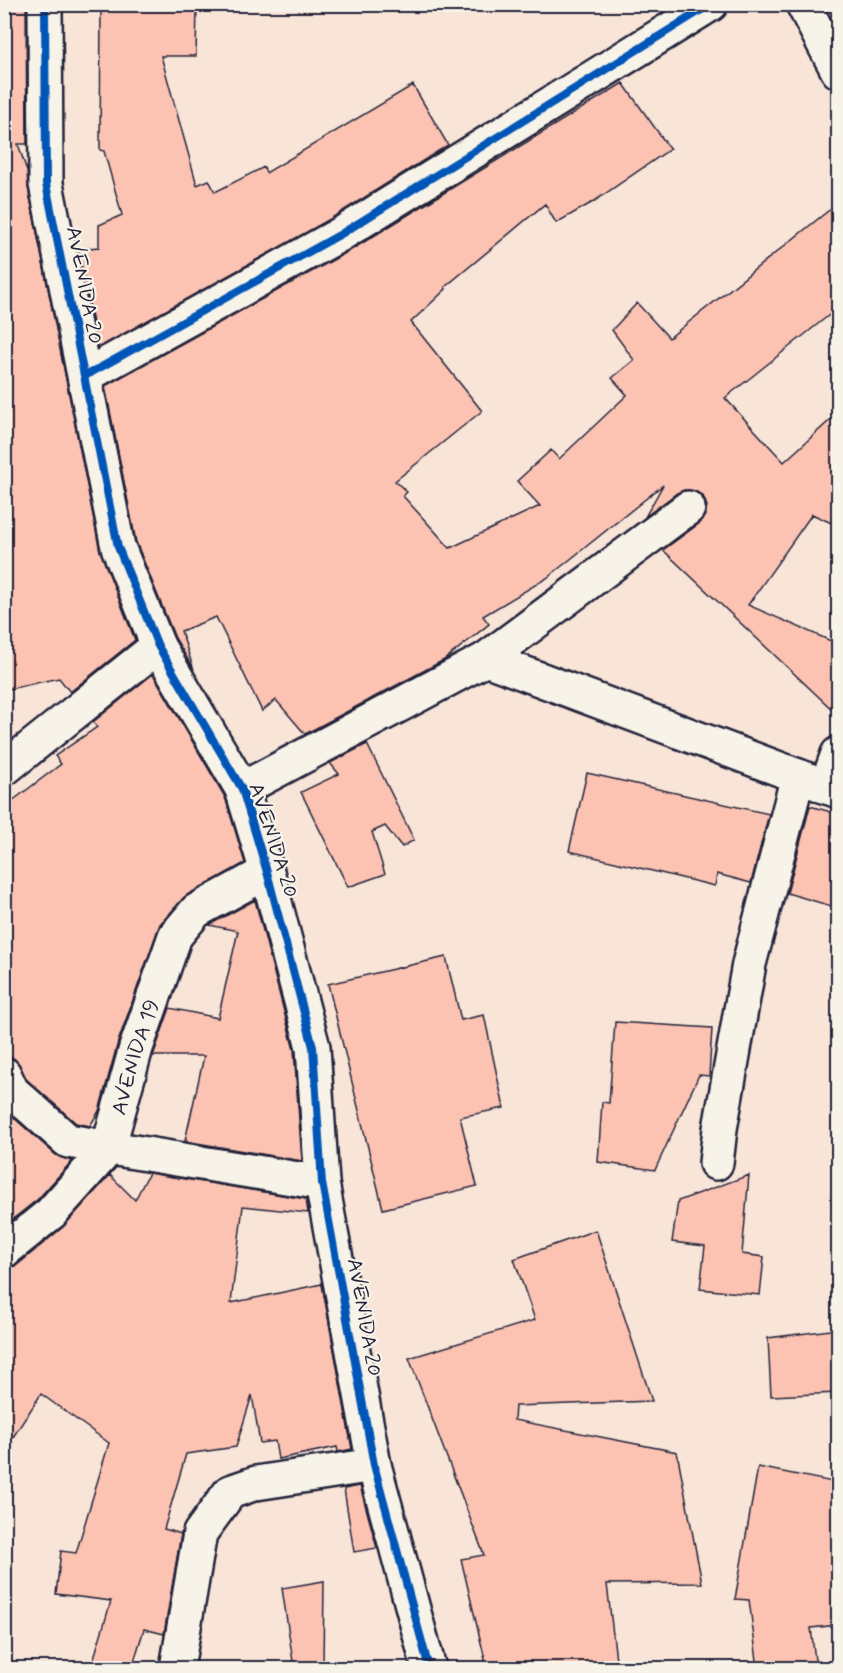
<svg xmlns="http://www.w3.org/2000/svg" width="843" height="1673" font-family="Mynerve,sans-serif">
<rect width="100%" height="100%" fill="#f8e5d8"/>
<filter id="ink" filterUnits="userSpaceOnUse"><feTurbulence type="fractalNoise" baseFrequency=".0167" numOctaves="2"/><feDisplacementMap in="SourceGraphic" scale="12" xChannelSelector="R" yChannelSelector="G"/><feConvolveMatrix kernelMatrix="1 2 1 2 8 2 1 2 1" color-interpolation-filters="sRGB"/></filter>
<g filter="url(#ink)">
<path fill="#fcc3b2" stroke="#22223b" stroke-width="1.5" d="M4 4H26L27 144H18L27 171 28 187 100 551 135 640 70 692 59 678 4 690Z
M101 4H197L196 56H161L197 185 209 180 215 192 264 167 266 173 413 85 448 145 332 218 98 348 78 249 99 247V225L122 215 104 151 100 150Z
M623 83 670 149 593 202 556 223 545 204 445 287 446 289 411 322 482 411 395 481 407 492 403 496 450 548 540 506 517 481 551 450 559 459 627 395 612 378 634 360 612 330 637 303 669 338 838 203V308L725 398 784 462 838 413V526L812 514 748 605 838 644V715L663 550 700 523 705 515 707 506 703 496 695 491 685 490 677 493 645 517 663 485 547 578 483 616 489 624 444 660 305 734 276 700 262 711 216 617 181 631 194 670 175 638 136 542 105 386 351 250Z
M153 674 225 797 245 863 187 895 160 924 118 1042 99 1111 90 1126 76 1123 27 1080 15 1059 4 1055V807L61 764 55 756 97 727 93 722Z
M367 744 414 840 402 847 385 826 372 832 385 874 348 887 301 792 339 774 330 763Z
M587 773 769 814 751 883 717 874 715 886 569 851Z
M810 806 838 814V908L787 893Z
M255 900 294 1050 302 1161 185 1141 204 1056H153L170 1008 218 1018 238 931 209 925Z
M446 957 461 1020 484 1015 504 1108 460 1117 477 1186 383 1209 328 984Z
M615 1022 712 1028 709 1076 699 1075 655 1170 598 1162 602 1102 609 1103Z
M4 1109 56 1155 72 1161 38 1199 4 1226Z
M149 1173 306 1199 308 1213 243 1206 231 1303 322 1284 352 1449 338 1452 337 1447 278 1459 275 1441 260 1443 252 1395 236 1447 186 1454 164 1529 181 1534 164 1634 144 1629 132 1668H91L111 1601 56 1594 61 1551 76 1553 109 1443 41 1394 4 1451V1269L16 1266 63 1227 110 1175 135 1200Z
M749 1175 742 1254 764 1257 760 1295 700 1289 705 1246 672 1242 678 1201Z
M596 1230 652 1401 515 1406 514 1420 677 1452 702 1583 607 1584 617 1668H487L461 1559 484 1555 409 1358 535 1320 514 1259Z
M838 1329V1393L771 1396 768 1338Z
M758 1467 838 1483V1625L811 1628 816 1668H758L749 1600 735 1599Z
M360 1486 377 1548 354 1552 344 1489Z
M324 1581 323 1668H294L282 1588Z"/>
<g fill="none" stroke-linecap="round" stroke-linejoin="round">
<defs>
<g id="minor">
<path d="M45 4 46 184 118 547 158 646 242 789 267 872 313 1047 322 1183 374 1465 429 1668"/>
<path d="M803 4 838 71"/>
<path d="M85 376 341 234 711 4"/>
<path d="M486 659 838 791"/>
<path d="M4 769 158 646"/>
<path d="M826 787 838 754"/>
<path d="M242 789 486 659 688 508"/>
<path d="M4 1074 12 1091 68 1141 322 1183"/>
<path d="M716 1163 720 1129 749 964 798 776"/>
<path id="s1" d="M4 1251 51 1213 108 1149 136 1048 175 936 196 911 267 872"/>
<path d="M177 1668 200 1533 230 1492 256 1483 374 1465"/>
</g>
</defs>
<use href="#minor" stroke="#22223b" stroke-width="38"/>
<use href="#minor" stroke="#f7f3e8" stroke-width="33"/>
<defs>
<path id="cycleway" d="M45 4 46 184 118 547 158 646 242 789 267 872 313 1047 322 1183 374 1465 429 1668
M85 376 341 234 711 4"/>
</defs>
<use href="#cycleway" stroke="#f7f3e8" stroke-width="11"/>
<use href="#cycleway" stroke="#0057b8" stroke-width="8"/>
</g>
</g>
<g text-anchor="middle" stroke-width="4.5" stroke-linejoin="round" paint-order="stroke">
<g font-size="21" fill="#22223b" stroke="#f7f3e8">
<text transform="translate(85 285) rotate(79)" y="7">AVENIDA 20</text>
<text transform="translate(274 840) rotate(72)" y="7">AVENIDA 20</text>
<text dy="7" stroke="none"><textPath href="#s1" startOffset="242">AVENIDA 19</textPath></text>
<text transform="translate(365 1317) rotate(80)" y="7">AVENIDA 20</text>
</g>
</g>
<rect width="843" height="1673" fill="none" stroke="#f7f3e8" stroke-width="24"/>
<rect x="12" y="12" width="819" height="1649" fill="none" stroke="#22223b" stroke-width="2" filter="url(#ink)"/>
</svg>
